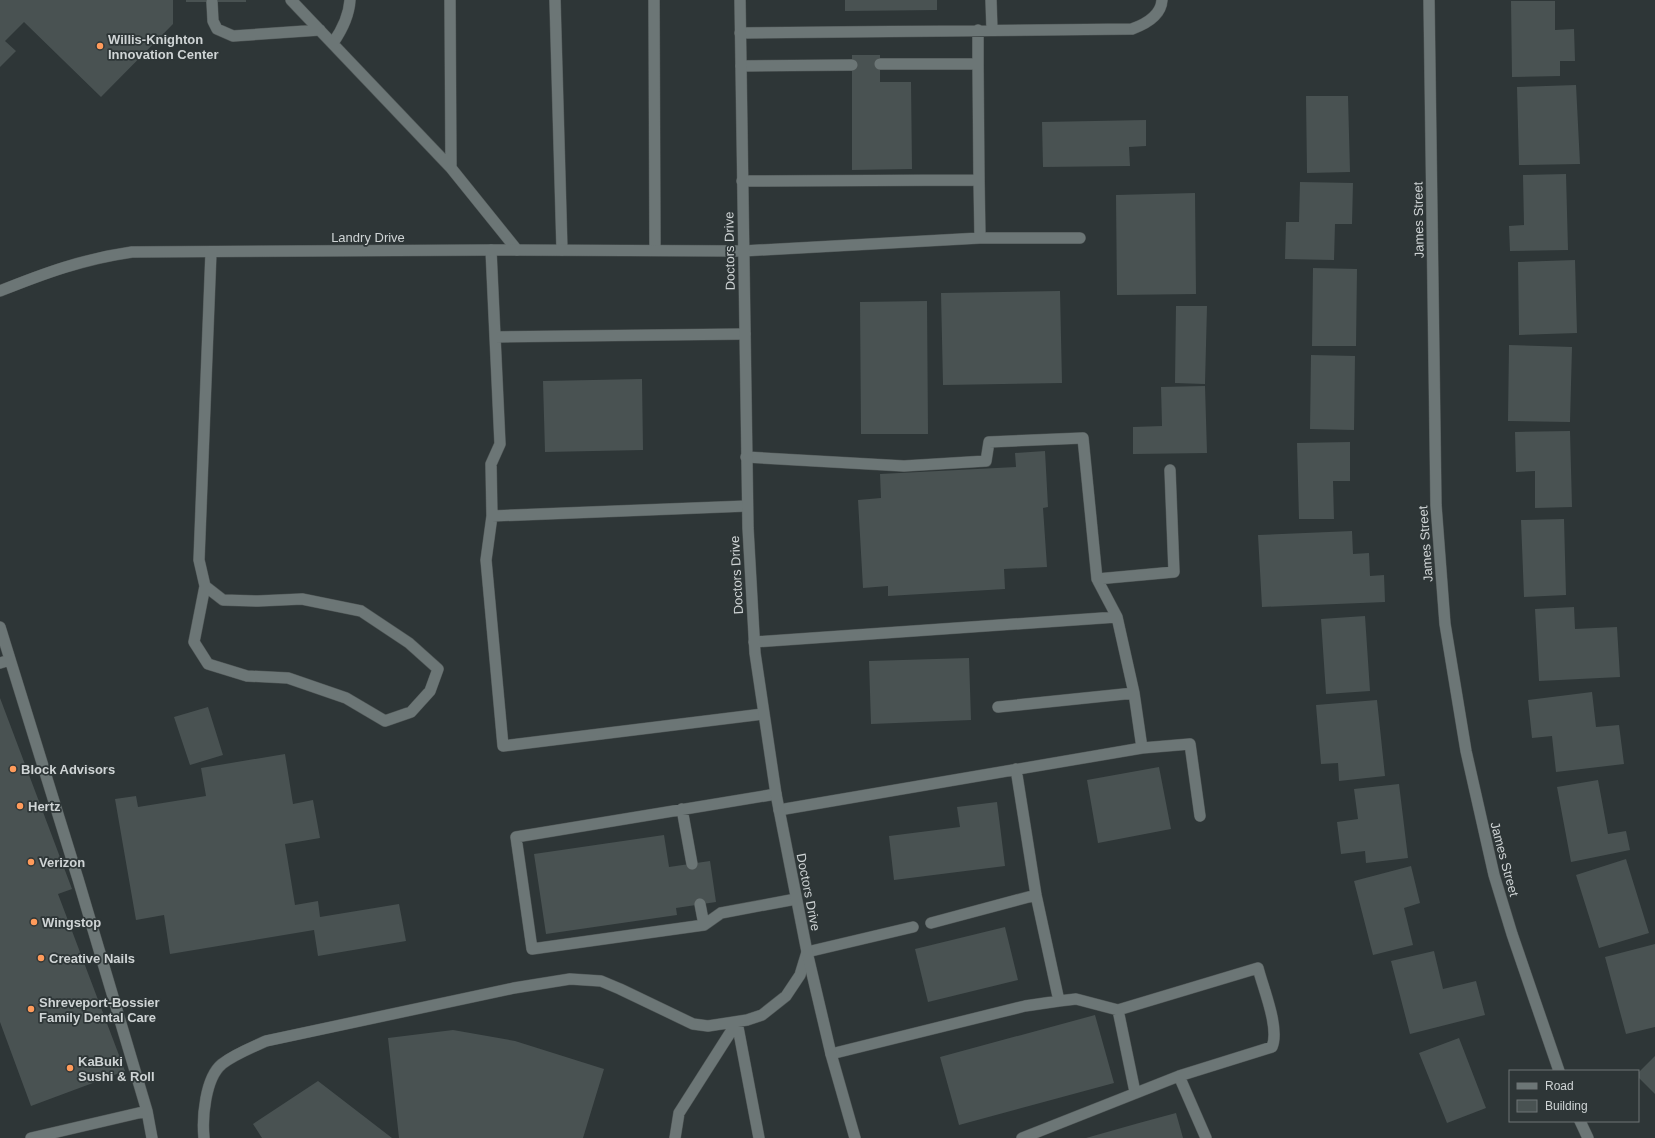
<svg xmlns="http://www.w3.org/2000/svg" width="1655" height="1138" font-family="Helvetica,sans-serif">
<rect width="100%" height="100%" fill="#2e3637"/>
<path fill="#495252" d="M0 0H173V24L101 97 24 22 5 41 16 51 0 67Z
M186 0H246V2H186Z
M845 0H937V10L845 11Z
M1511 1H1555V30L1574 29 1575 61H1560V76L1512 77Z
M852 55H880V82H911L912 169 852 170Z
M1576 85 1580 164 1519 165 1517 87Z
M1306 96H1348L1350 172 1307 173Z
M1146 120V146L1129 147 1130 166 1043 167 1042 122Z
M1566 174 1568 250 1510 251 1509 226 1524 225 1523 175Z
M1300 182 1353 183 1352 224H1335L1334 260 1285 259 1286 222H1299Z
M1195 193 1196 294 1117 295 1116 195Z
M1575 260 1577 333 1519 335 1518 262Z
M1313 268 1357 269 1356 346H1312Z
M1060 291 1062 383 943 385 941 293Z
M927 301 928 434H861L860 302Z
M1176 306H1207L1205 384 1175 383Z
M1509 345 1572 347 1570 422 1508 421Z
M1311 355 1355 356 1354 430 1310 429Z
M642 379 643 450 545 452 543 381Z
M1205 386 1207 453 1133 454V427L1162 426 1161 387Z
M1570 431 1572 507 1535 508V471L1516 472 1515 432Z
M1350 442V481H1333L1334 519H1299L1297 443Z
M1045 451 1048 507 1043 508 1047 567 1004 569 1005 589 888 596V586L863 588 858 500 881 498 880 474 1016 467 1015 453Z
M1564 519 1566 595 1524 597 1521 520Z
M1352 531 1353 554 1369 553 1370 576 1384 575 1385 602 1262 607 1258 535Z
M1574 607 1575 629 1617 627 1620 677 1539 681 1535 609Z
M1365 616 1370 691 1326 694 1321 619Z
M969 658 971 720 871 724 869 661Z
M1592 692 1596 727 1619 725 1624 764 1556 772 1552 736 1532 738 1528 700Z
M0 698 72 889 58 894 125 1071 31 1106 0 1022Z
M1377 700 1385 776 1339 781 1338 763 1321 764 1316 705Z
M208 707 223 755 190 765 174 717Z
M285 754 293 804 313 800 320 838 285 844 295 905 318 901 320 917 399 904 406 941 318 956 314 930 170 954 164 915 136 920 115 799 136 796 138 807 206 796 201 768Z
M1159 767 1171 829 1098 843 1087 780Z
M1598 780 1608 834 1626 831 1630 850 1571 862 1557 787Z
M1399 784 1408 858 1366 863 1365 851 1341 854 1337 822 1358 819 1354 789Z
M997 802 1005 866 894 880 889 836 960 827 957 807Z
M664 835 669 867 710 861 716 902 676 908 677 915 546 934 534 854Z
M1626 859 1649 933 1599 948 1576 875Z
M1411 866 1420 903 1404 908 1413 945 1373 955 1354 881Z
M1005 927 1018 980 928 1002 915 949Z
M1655 944V1027L1626 1034 1605 957Z
M1434 951 1443 989 1476 981 1485 1015 1410 1034 1391 961Z
M1095 1015 1114 1083 959 1125 940 1057Z
M453 1030 515 1041 604 1069 583 1138H399L388 1038Z
M1459 1038 1486 1108 1447 1123 1419 1053Z
M1655 1056V1094L1638 1077V1073Z
M318 1081 392 1138H262L253 1124Z
M1176 1113 1183 1138H1086L1139 1123Z"/>
<g fill="none" stroke-linecap="round" stroke-linejoin="round">
<defs>
<path id="service" d="M291 0 451 168 517 250
M450 0 451 168
M555 0 562 250
M654 0 655 250
M991 0 992 30
M212 2 213 21 217 29 233 36 320 30
M978 30V64
M740 33 1132 29C1146 24 1161 16 1162 0
M333 43C342 30 349 17 350 0
M741 66 852 65
M979 180 980 238
M742 181 979 180 978 64H880
M491 250 500 444 491 464 492 516 747 506
M743 251 980 238H1080
M495 337 745 334
M746 457 904 466 986 461 989 442 1083 438 1097 579 1117 617
M492 516 486 560 503 746 763 714
M1097 579 1174 572 1170 470
M205 586 194 642 208 664 247 676 288 678 346 698 385 721 411 712 430 691 438 669 409 643 361 611 302 599 258 601 223 600 205 586 199 560 211 252
M0 627 78 879 147 1111
M754 642 1117 617 1134 693 1142 748 779 810
M0 663 10 660
M998 707 1134 693
M1142 748 1190 744 1200 816
M1016 769 1036 895 1059 1001
M776 794 516 837 532 949 704 925 721 913 796 899
M682 809 692 864
M700 904 704 925
M931 923 1036 895
M1118 1010 1135 1092
M737 1022 759 1138
M831 1054 1025 1006 1059 1001 1076 999 1118 1010 1258 968C1263 988 1280 1028 1272 1047L1179 1076
M31 1138 147 1111 152 1138
M204 1138C202 1118 205 1078 222 1064 235 1054 251 1048 266 1041L514 988 570 979 601 981 620 989 693 1024 708 1026 747 1020 762 1015 786 996 800 975 807 952 913 927
M675 1138 679 1113 737 1022
M1022 1138 1179 1076 1206 1138"/>
<path id="minor" d="M740 0 748 528 755 653 776 794 807 952 831 1054 855 1138
M1429 0 1436 505 1445 624 1466 751 1494 875 1512 934 1559 1071
M0 291C45 273 83 259 132 252L491 250 743 251
M1580 1121 1588 1138"/>
</defs>
<use href="#service" stroke="#4e5555" stroke-width="12"/>
<use href="#minor" stroke="#4e5555" stroke-width="12"/>
<use href="#service" stroke="#6c7676" stroke-width="11"/>
<use href="#minor" stroke="#6c7676" stroke-width="11"/>
</g>
<g fill="#ff9b5b" stroke="#2e3637" stroke-width="1.5">
<circle cx="100" cy="46" r="4"/>
<circle cx="13" cy="769" r="4"/>
<circle cx="20" cy="806" r="4"/>
<circle cx="31" cy="862" r="4"/>
<circle cx="34" cy="922" r="4"/>
<circle cx="41" cy="958" r="4"/>
<circle cx="31" cy="1009" r="4"/>
<circle cx="70" cy="1068" r="4"/>
</g>
<g text-anchor="middle" stroke-width="3.5" stroke-linejoin="round" paint-order="stroke">
<g font-size="13" font-weight="bold" fill="#cfd4d5" stroke="#2e3637" text-anchor="start">
<text x="108" y="44">Willis-Knighton<tspan x="108" dy="15">Innovation Center</tspan></text>
<text x="21" y="774">Block Advisors</text>
<text x="28" y="811">Hertz</text>
<text x="39" y="867">Verizon</text>
<text x="42" y="927">Wingstop</text>
<text x="49" y="963">Creative Nails</text>
<text x="39" y="1007">Shreveport-Bossier<tspan x="39" dy="15">Family Dental Care</tspan></text>
<text x="78" y="1066">KaBuki<tspan x="78" dy="15">Sushi &amp; Roll</tspan></text>
</g>
<g font-size="13" fill="#cfd4d5" stroke="#2e3637">
<text transform="translate(1418 220) rotate(-91)" y="5">James Street</text>
<text x="368" y="242">Landry Drive</text>
<text transform="translate(729 251) rotate(-91)" y="5">Doctors Drive</text>
<text transform="translate(1425 544) rotate(-94)" y="5">James Street</text>
<text transform="translate(736 575) rotate(-93)" y="5">Doctors Drive</text>
<text transform="translate(1505 859) rotate(75)" y="5">James Street</text>
<text transform="translate(809 892) rotate(79)" y="5">Doctors Drive</text>
</g>
</g>
<rect x="1509" y="1070" width="130" height="52" fill="#2e3637" stroke="#6e7576"/>
<rect x="1517" y="1083" width="20" height="6" fill="#6c7676" stroke="#6e7576"/>
<text x="1545" y="1090" font-size="12" fill="#cfd4d5">Road</text>
<rect x="1517" y="1100" width="20" height="12" fill="#495252" stroke="#6e7576"/>
<text x="1545" y="1110" font-size="12" fill="#cfd4d5">Building</text>
</svg>
